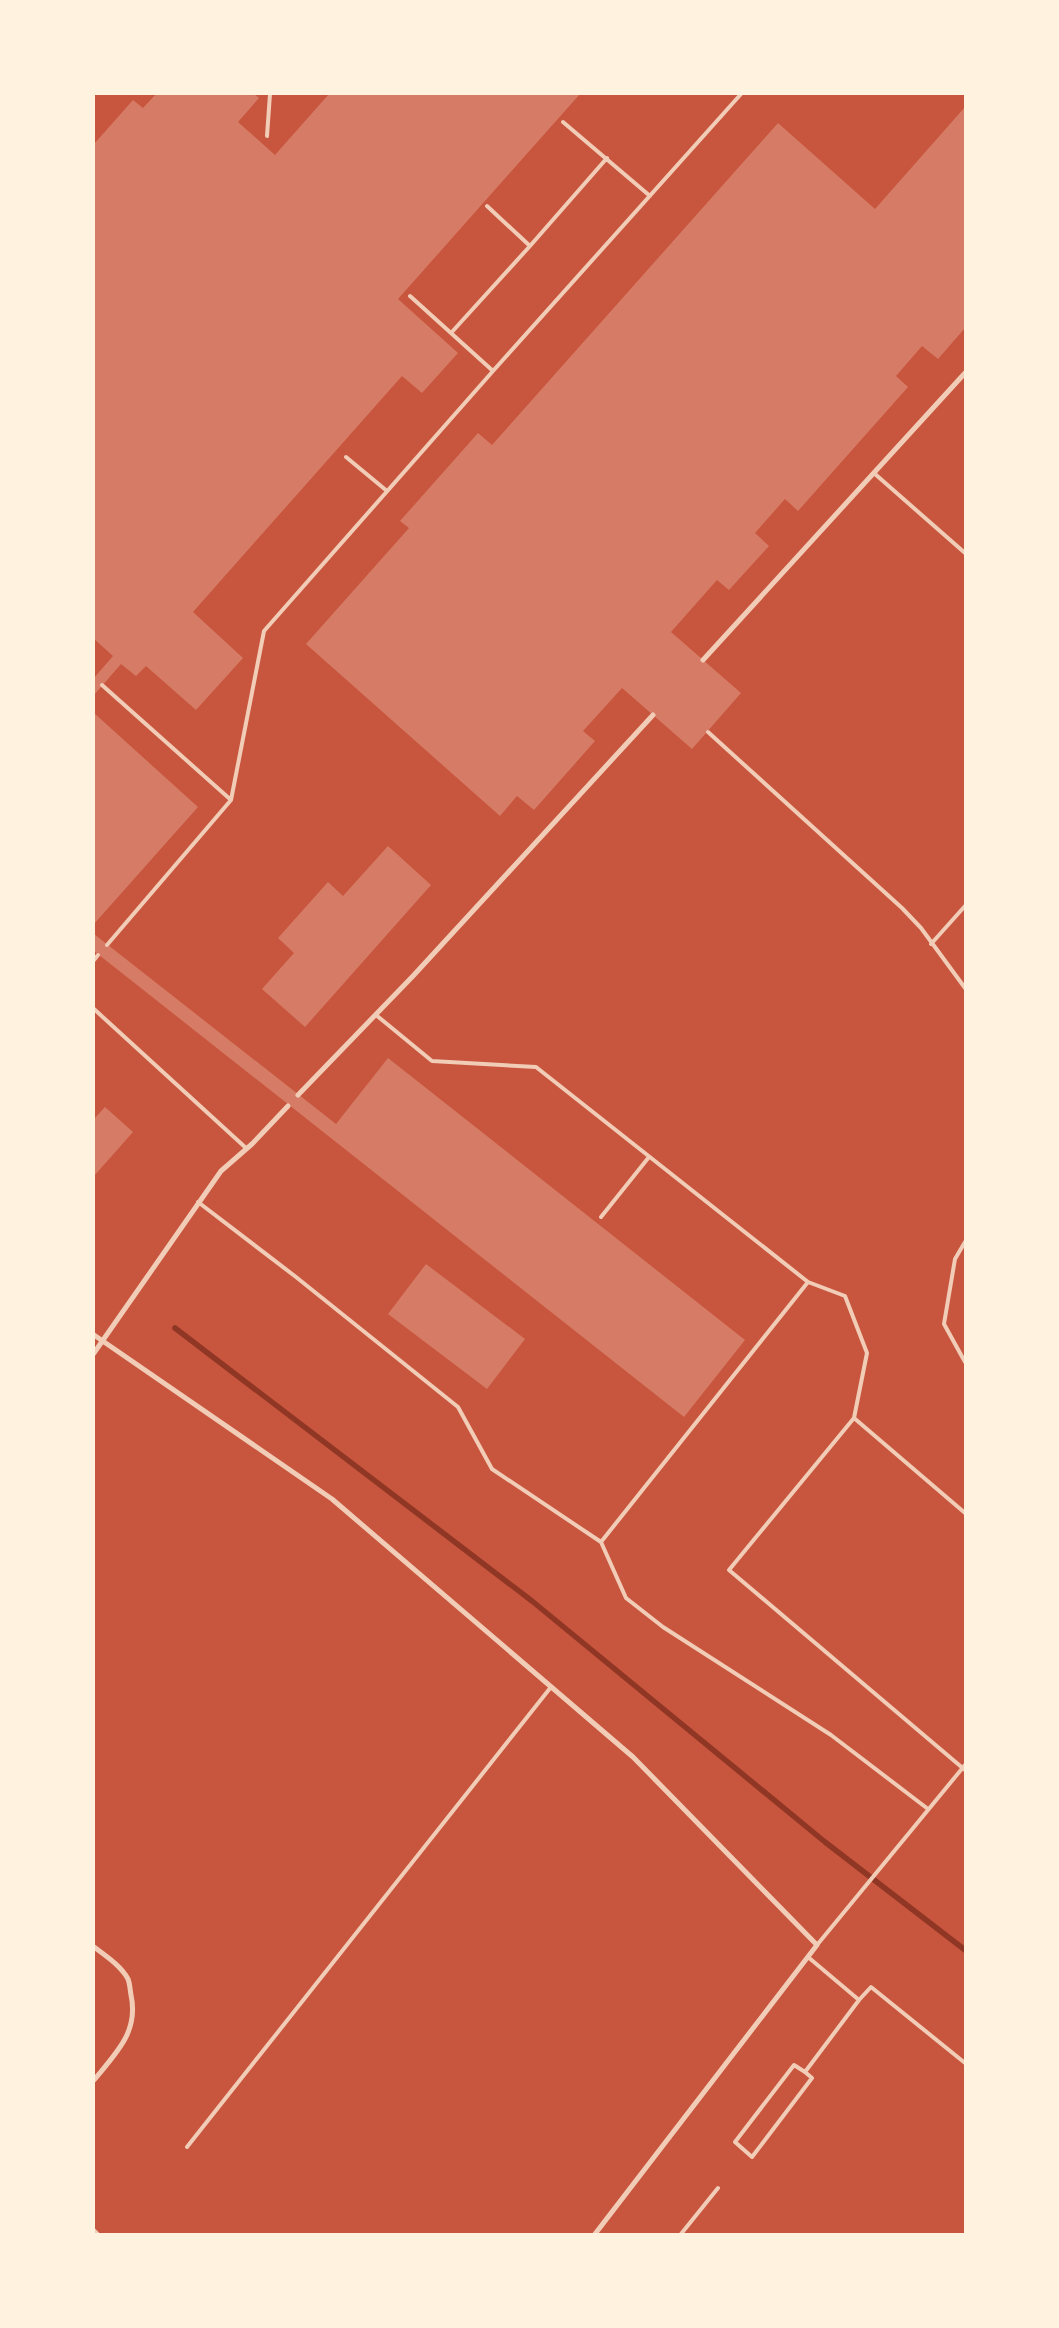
<svg xmlns="http://www.w3.org/2000/svg" width="1059" height="2328" font-family="'Source Sans 3',sans-serif">
<rect width="100%" height="100%" fill="#c8553d"/>
<g fill="none" stroke-linecap="round" stroke-linejoin="round">
<path stroke="#8f3625" stroke-width="5.5" d="M175 1328 532 1601 825 1842 965 1950"/>
</g>
<path fill="#d67c66" d="M156 94H254L259 98 238 122 275 155 329 94H580L398 299 458 353 422 393 402 376 193 612 243 658 196 710 146 666 136 676 121 664 94 695V678L113 656 94 639V144L133 100 143 108Z
M965 107V328L938 359 922 346 896 376 908 387 798 511 785 499 755 533 769 546 729 590 717 580 671 632 741 693 692 749 622 688 583 731 595 741 534 810 517 796 500 816 306 644 409 528 400 521 478 433 492 445 778 123 875 209Z
M94 713 198 807 94 924Z
M388 846 431 885 305 1027 262 989 294 953 278 938 328 882 343 896Z
M94 934 336 1124 388 1058 745 1340 684 1417 94 951Z
M105 1107 133 1132 94 1176V1119Z
M426 1264 525 1339 487 1389 388 1314Z"/>
<g fill="none" stroke-linecap="round" stroke-linejoin="round">
<path stroke="#f1ccb7" stroke-width="4" d="M563 122 650 196
M267 136 270 94
M530 246 607 158
M410 296 493 371
M451 333 530 246 487 206
M346 457 387 491
M875 474 965 553
M102 685 231 800
M708 732 902 908 921 928 965 988
M931 944 965 906
M107 945 231 800 264 631 493 371 741 94
M94 960 98 955
M94 1009 246 1148
M198 1202 296 1277 458 1407 492 1469 601 1542 808 1282 536 1067 432 1061 376 1015
M601 1217 649 1157
M965 1242 955 1259 944 1324 965 1362
M808 1282 845 1296 867 1353 854 1418 729 1570 965 1770
M854 1418 965 1513
M601 1542 626 1598 663 1627 831 1735 928 1809
M817 1945 965 1765
M808 1957 859 2000 871 1987 965 2063
M805 2072 812 2078 752 2157 735 2142 794 2065 805 2072 859 2000
M187 2147 551 1687
M681 2234 718 2188"/>
<path stroke="#f1ccb7" stroke-width="5" d="M703 660 965 373
M298 1095 413 976 653 715
M94 1335 332 1499 633 1757 817 1945 595 2234
M94 1353 221 1171 252 1144 288 1106
M94 1947C106 1956 121 1966 128 1979 130 1984 130 1990 131 1995 139 2032 116 2053 94 2080
M94 2231 97 2234"/>
</g>
<rect width="1059" height="2328" fill="none" stroke="#fff3e0" stroke-width="190"/>
</svg>
